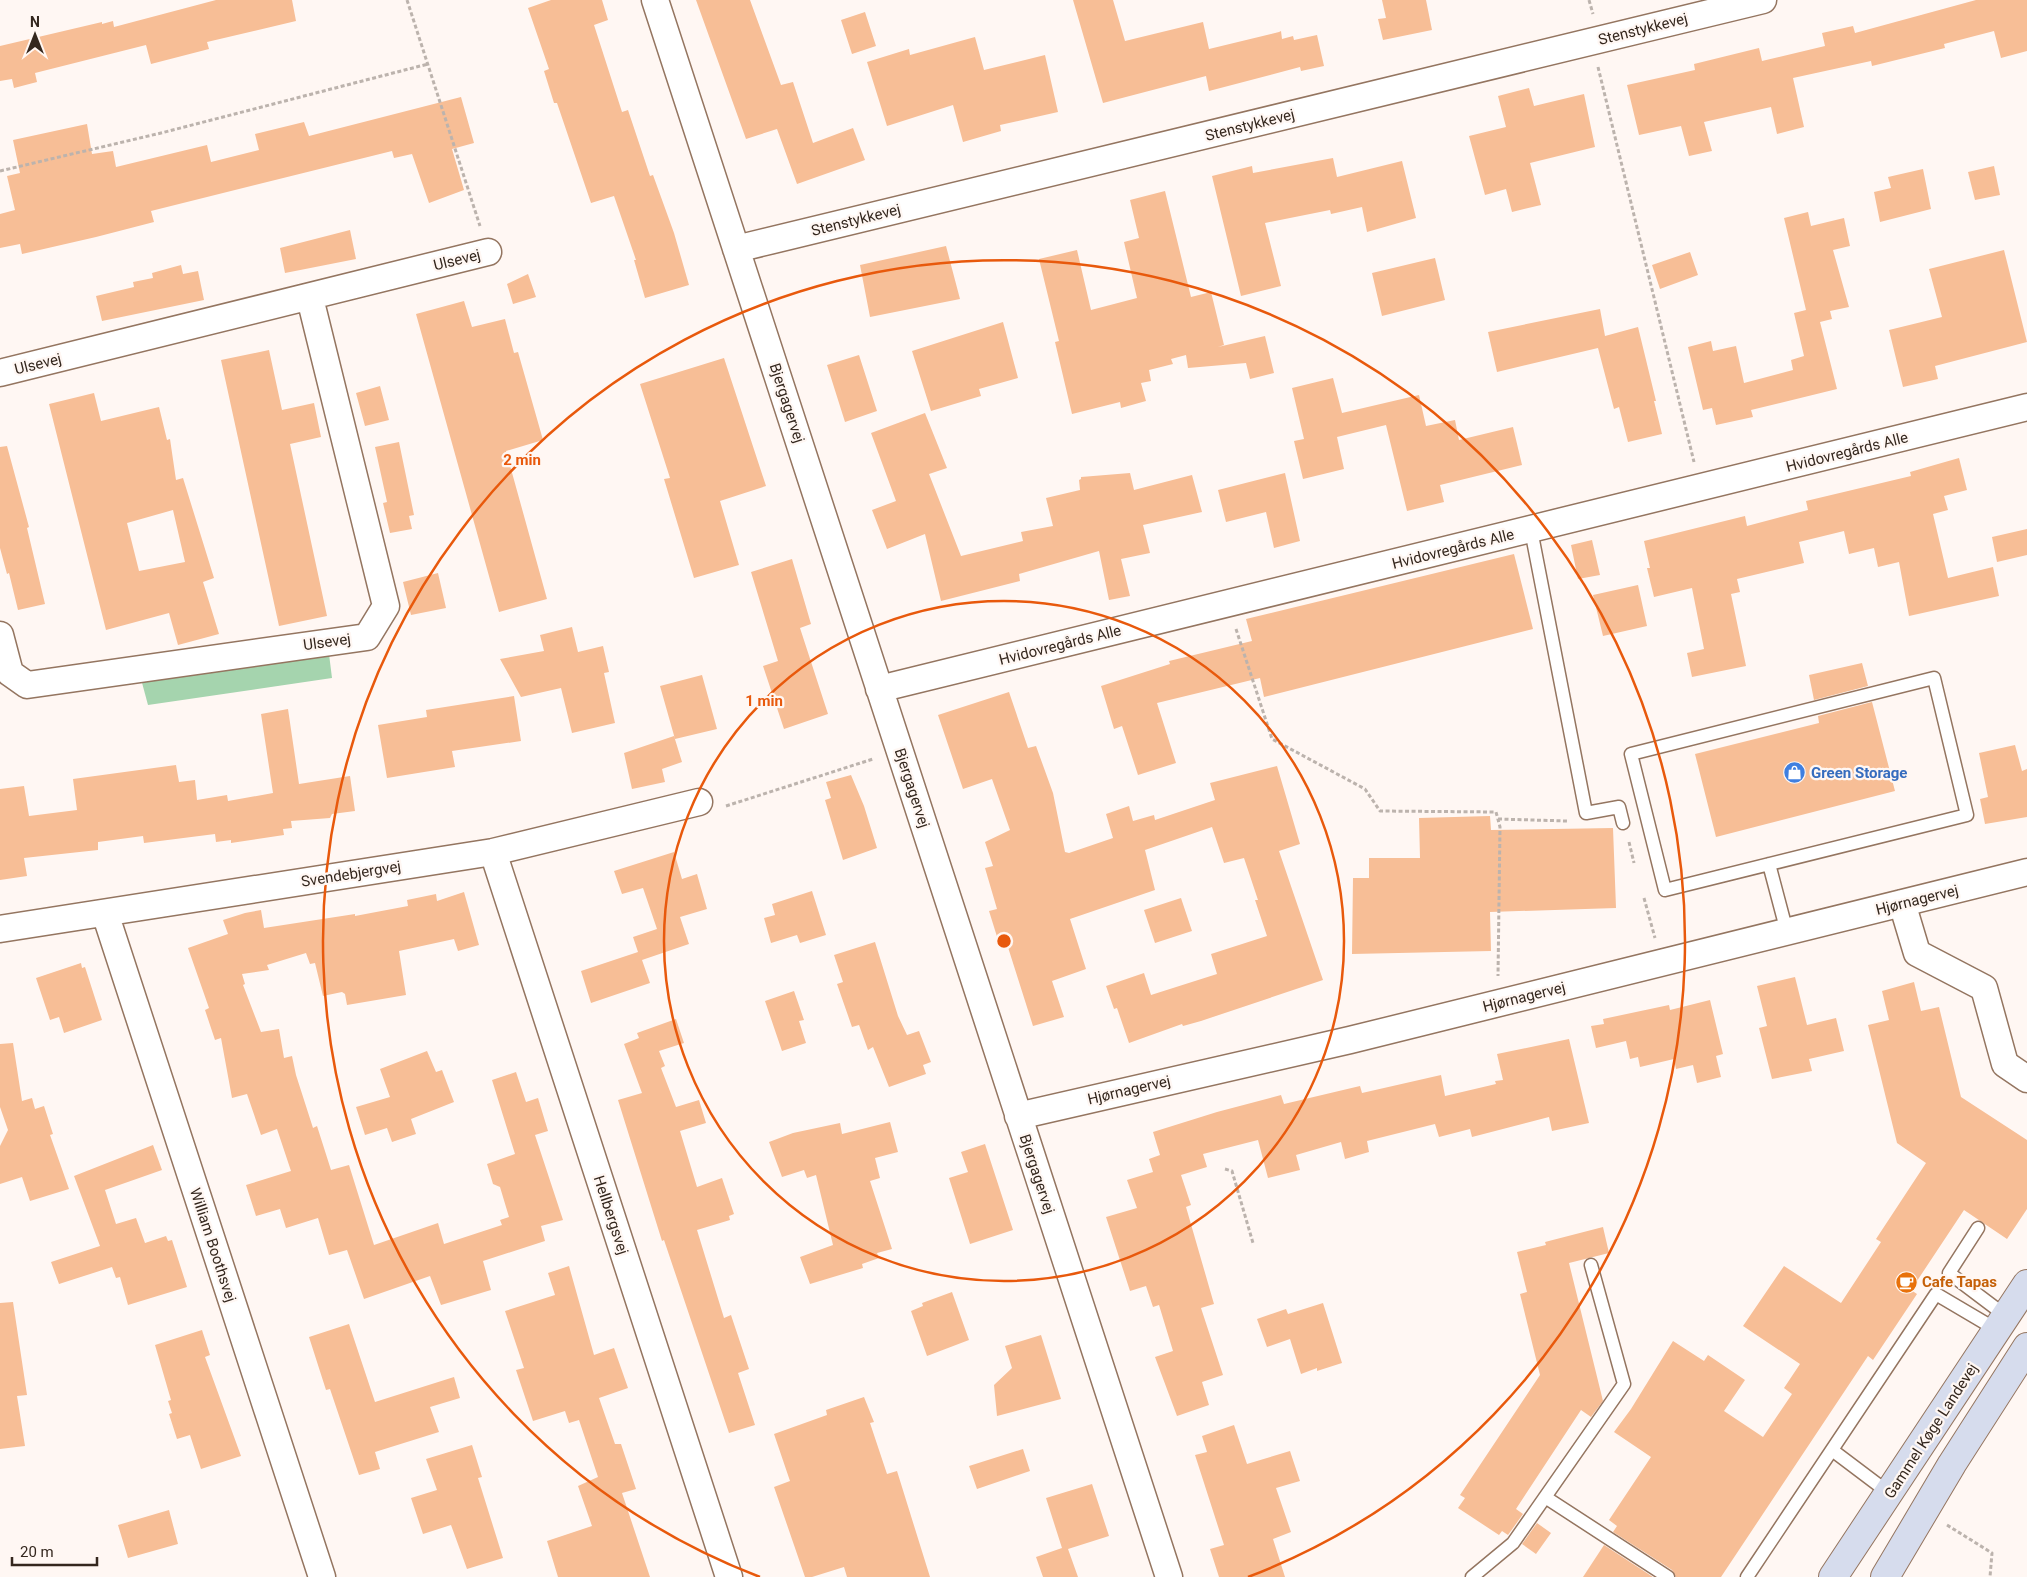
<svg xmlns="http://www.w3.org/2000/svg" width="2027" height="1577" font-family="Roboto,sans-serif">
<rect width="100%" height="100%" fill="#fff7f3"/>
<path fill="#a5d4ae" d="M329 654 332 678 148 705 141 679Z"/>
<path fill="#f7be96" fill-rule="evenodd" d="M216 0H292L296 21 207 42 209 49 151 64 146 45 35 73 37 82 14 88 12 79 0 81V46L102 22V24L113 21 114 27Z
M551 0H602L608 20 594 25 622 112 628 110 650 176 653 175 674 233 689 285 645 298 634 260H636L614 196 591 203 557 103H554L544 71 549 69 528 8Z
M696 0H750L781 85 793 82 813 143 853 128 865 160 797 184 777 129 746 139Z
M1073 0H1113L1125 41 1203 22 1209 49 1279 32 1281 31 1282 39 1293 36 1294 40 1317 35 1324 66 1301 71 1300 67 1209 91 1206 76 1103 103Z
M1382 0H1426L1432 30 1383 40 1378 19 1386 18Z
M1976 0H2027V51L2001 58 1994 31 1944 44 1945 48 1872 66 1871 61 1793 78 1804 127 1777 134 1771 107 1704 122 1712 151 1689 156 1681 126 1639 135 1627 85 1695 70 1694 64 1759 48 1762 61 1825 46 1822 33 1853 26 1855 33Z
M865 12 876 46 852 54 841 20Z
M975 37 984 70 1045 55 1058 112 1000 125 1001 131 963 142 953 105 887 126 867 62 909 49 910 55Z
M1529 88 1534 106 1584 94 1595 147 1530 163 1541 205 1512 212 1506 189 1485 195 1469 136 1506 127 1498 96Z
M461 97 474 143 452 149 464 190 429 203 412 154 394 158 392 151 151 211 154 222 96 237 22 254 20 244 0 248V214L15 210 7 176 20 173 13 140 87 124 92 154 113 151 116 167 207 145 211 162 259 150 255 134 304 122 309 136Z
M1333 158 1337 177 1402 161 1416 218 1367 232 1362 207 1331 214 1330 210 1265 223 1281 286 1241 296 1212 176 1252 166 1253 173Z
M1994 166 2000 195 1975 200 1968 172Z
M1923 169 1931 209 1880 222 1874 192 1891 188 1888 177Z
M1165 191 1191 297 1211 292 1224 345 1218 347 1265 336 1274 373 1250 379 1246 363 1188 368 1186 355 1171 359 1173 364 1149 370 1151 381 1141 383 1146 401 1121 408 1120 402 1072 414 1055 342 1059 341 1039 259 1077 250 1091 310 1137 298 1124 242 1139 238 1130 200Z
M1808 212 1811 226 1844 218 1850 246 1833 250 1849 307 1830 311 1832 319 1820 322 1837 389 1751 410 1753 417 1716 425 1712 408 1703 410 1688 347 1711 341 1713 351 1736 346 1744 383 1793 370 1791 360 1804 356 1794 313 1806 310 1784 218Z
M350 230 356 259 285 273 280 248Z
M946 246 960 299 870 317 860 265Z
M2004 250 2027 342 1935 366 1938 379 1903 387 1889 330 1942 317 1929 269Z
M1690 252 1698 275 1660 289 1652 265Z
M1435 258 1445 300 1382 316 1372 273Z
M181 265 183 274 198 271 204 300 102 321 96 296 134 287 133 282 153 278 152 273Z
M528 274 536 297 513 304 507 284Z
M464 301 472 327 505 319 514 353 518 352 543 440 506 451 547 599 499 612 416 314Z
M1600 309 1605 336 1638 327 1656 401H1654L1662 434 1628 442 1619 407 1614 409 1598 348 1497 372 1488 332Z
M1003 322 1018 378 979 389 981 396 931 411 912 351Z
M269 350 282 410 314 403 321 437 290 444 327 616 279 626 221 360Z
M859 355 877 411 845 422 827 365Z
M724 358 766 486 720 501 739 565 694 578 664 479 670 478 640 384Z
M1333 378 1342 413 1419 395 1426 426 1455 420 1459 440 1513 427 1522 465 1440 485 1444 502 1407 511 1386 425 1337 437 1344 469 1303 479 1294 441 1304 439 1292 388Z
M380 386 389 420 365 426 356 393Z
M94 393 101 421 159 407 167 440 170 439 176 480 183 478 214 578 203 582 219 634 178 645 169 613 106 630 49 404ZM173 510 185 562 139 571 127 523Z
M925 413 947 468 929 474 961 556 1023 541 1021 532 1053 526 1046 498 1080 490 1079 480 1081 479V477L1130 473 1134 490 1192 475 1202 512 1143 525 1150 553 1121 559 1130 596 1109 600 1099 551 1019 574 1020 581 941 601 925 534 887 549 872 510 896 501 871 433Z
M399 442 414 515 409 516 412 529 390 533 383 503 387 502 375 447Z
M7 446 29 527 27 528 45 604 18 610 9 573 7 574 0 548V447Z
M1959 458 1967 490 1944 496 1948 510 1933 514 1948 578 1993 567 1999 596 1909 616 1899 562 1878 567 1874 548 1849 554 1844 531 1799 542 1804 563 1737 579 1740 592 1731 594 1746 666 1692 677 1687 653 1704 649 1692 588 1654 597 1647 568H1650L1644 541 1745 516 1747 526 1808 510 1806 501 1911 476 1910 472Z
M1285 473 1300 541 1274 548 1266 512 1226 522 1218 490Z
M2027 529V555L1997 562 1992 537Z
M1592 540 1600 575 1578 579 1571 545Z
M1514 554 1533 629 1264 697 1260 678 1157 703 1176 763 1138 775 1122 726 1114 729 1101 686 1170 664 1169 661 1252 641 1246 619Z
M792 559 811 624 800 628 828 714 784 729 763 666 778 661 751 572Z
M438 573 446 608 411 615 403 582Z
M1638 585 1647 626 1603 636 1593 595Z
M572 627 578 652 603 646 609 672 604 673 615 723 572 733 561 688 521 697 500 659 544 651 540 635Z
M1862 663 1868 686 1814 700 1809 675Z
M702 675 717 729 675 739 660 686Z
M1009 692 1028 748 1036 746 1053 793 1065 852 1069 853 1113 838 1106 814 1129 806 1133 821 1154 815 1155 820 1215 800 1210 783 1277 766 1300 844 1279 851 1323 980 1201 1021 1183 1026 1182 1024 1129 1043 1117 1008 1114 1009 1106 986 1144 973 1151 995 1217 974 1211 954 1267 936 1255 900H1258L1244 858 1224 863 1212 827 1145 850 1155 890 1070 919 1086 969 1052 981 1064 1017 1033 1026 1006 941 999 943 989 911 997 909 985 868 993 866 985 842 1010 830 992 779 963 789 938 715Z
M514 696 521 741 452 751 455 767 387 778 378 725 427 717 426 710Z
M1872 702 1895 791 1716 837 1695 754 1819 723 1818 716Z
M288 709 299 784 350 776 355 811 332 814 330 818 291 821 292 828 283 829 284 835 231 843V840L216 842 215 834 144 843 143 836 98 842V850L24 858 27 876 0 880V789L24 786 29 816 77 810 73 779 176 765 179 782 195 780 197 800 227 795 228 801 273 793 261 714Z
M674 736 682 762 662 769 665 782 632 789 624 753Z
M2015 745 2022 771 2027 769V817L1985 824 1980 799 1988 797 1979 753Z
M851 775 864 806 877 848 843 860 825 800 831 798 826 782Z
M1490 816 1491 830 1613 828 1616 908 1490 912 1491 951 1352 954 1353 878H1369V858H1420L1419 818Z
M674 852 682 879 697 874 707 909 680 917 689 944 642 960 650 983 591 1003 581 971 638 952 633 937 657 929 643 888 622 894 614 871Z
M812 891 826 935 800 943 797 935 771 943 764 918 775 915 772 904Z
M464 892 479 945 458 951 454 939 399 951 406 995 347 1005 345 994 342 992 323 996 315 963 310 964 306 953 267 965 269 970 242 974 245 984 243 985 261 1032 279 1029 284 1058 292 1056 296 1075 313 1128 317 1126 331 1170 349 1165 374 1245 438 1223 444 1244 502 1225 500 1220 509 1217 500 1187 493 1184 487 1164 515 1154 492 1080 516 1072 526 1102 538 1098 548 1131 535 1135 563 1220 541 1226 545 1241 483 1261 491 1290 441 1305 430 1276 364 1299 347 1250 329 1255 318 1218 286 1228 280 1209 256 1216 246 1185 291 1171 277 1129 261 1135 247 1094 232 1098 221 1038 215 1040 205 1010 209 1008 188 948 228 934 223 920 245 913 261 910 264 928 355 914V916L408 906 407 900 436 894 437 901Z
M1181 898 1192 931 1155 943 1144 910Z
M875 942 898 1016 907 1035 919 1031 931 1062 923 1065 926 1074 889 1087 873 1047 868 1050 859 1025 852 1027 837 984 843 982 834 955Z
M81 963 82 968 85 967 102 1020 64 1033 59 1017 50 1020 36 978Z
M1795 977 1807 1025 1836 1018 1844 1051 1809 1059 1812 1071 1772 1079 1759 1028 1767 1026 1757 986Z
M1914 982 1921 1011 1939 1007 1961 1097 2027 1140V1209L2007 1239 1964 1210 1911 1290 1917 1294 1873 1360 1868 1356 1721 1577H1676L1672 1570 1613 1532 1617 1526 1609 1520 1651 1457 1614 1432 1631 1409 1673 1341 1704 1361 1708 1355 1745 1380 1724 1411 1763 1437 1792 1394 1784 1388 1800 1364 1743 1326 1784 1266 1841 1303 1881 1242 1876 1239 1926 1163 1897 1143 1868 1025 1889 1020 1882 991Z
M794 991 804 1020 799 1021 806 1043 782 1051 765 1001Z
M1710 1000 1723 1054 1716 1056 1721 1077 1697 1083 1693 1065 1676 1069 1674 1059 1640 1067 1638 1057 1630 1059 1626 1041 1596 1048 1591 1026 1604 1024 1603 1019 1669 1005 1670 1010Z
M676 1019 684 1043 659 1051 665 1066 661 1068 676 1107 699 1100 706 1123 680 1131 697 1187 722 1178 734 1214 729 1216 730 1220 697 1230 724 1318 731 1315 749 1369 738 1373 755 1425 729 1433 664 1240 662 1241 618 1100 642 1093 624 1044 639 1038 637 1033Z
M1569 1039 1589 1123 1552 1131 1549 1117 1472 1137 1470 1129 1439 1137 1435 1124 1367 1141 1369 1152 1345 1159 1341 1142 1296 1155 1300 1170 1268 1178 1258 1140 1203 1154 1207 1167 1181 1175 1191 1205 1186 1207 1214 1304 1201 1308 1223 1375 1202 1382 1209 1405 1177 1416 1155 1357 1173 1351 1159 1305 1153 1307 1146 1286 1130 1291 1106 1217 1137 1208 1127 1180 1153 1172 1149 1159 1160 1155 1153 1132 1217 1112 1281 1095 1284 1104 1360 1086 1362 1093 1441 1075 1445 1096 1496 1084 1495 1081 1503 1080 1497 1054Z
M13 1043 22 1101 32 1098 35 1109 44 1106 53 1134 50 1135 69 1189 30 1201 22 1177 0 1184V1146L8 1130 0 1107V1044Z
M427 1051 436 1072 442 1070 454 1102 411 1119 416 1134 392 1142 387 1128 365 1135 356 1107 390 1097 380 1069Z
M890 1122 898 1152 875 1158 880 1178 870 1181 892 1249 877 1253 879 1258 862 1264 863 1268 810 1284 800 1257 833 1245 816 1175 807 1178 804 1170 782 1177 769 1142 793 1133 840 1123 842 1134Z
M985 1144 1013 1230 970 1244 949 1178 968 1172 961 1152Z
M153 1145 162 1170 105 1190 116 1224 136 1218 145 1243 166 1236 168 1241 172 1240 187 1287 128 1305 120 1277 116 1278 112 1267 59 1284 51 1262 100 1246 74 1176Z
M1603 1227 1609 1253 1569 1263 1603 1401 1591 1417 1581 1410 1516 1509 1523 1514 1508 1535 1502 1531 1499 1535 1458 1508 1465 1498 1460 1495 1540 1375 1520 1294 1527 1292 1517 1252 1546 1245 1545 1242Z
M569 1266 594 1355 614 1348 628 1388 599 1398 615 1444H621L636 1489 622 1493 650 1577H558L547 1541 592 1526 578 1486 598 1477 579 1420 569 1423 565 1411 533 1421 516 1370 524 1368 505 1311 555 1295 548 1273Z
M952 1292 969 1340 927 1356 911 1311 923 1306 922 1303Z
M13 1302 27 1395 17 1396 25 1446 0 1449V1303Z
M1323 1303 1342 1363 1317 1371V1368L1301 1374 1290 1339 1267 1347 1257 1319 1286 1309 1288 1314Z
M349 1324 375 1402 454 1377 460 1398 430 1407 439 1432 375 1452 380 1469 359 1475 330 1389 326 1390 309 1337Z
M202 1330 210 1355 205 1357 241 1456 201 1469 190 1435 177 1439 169 1414 172 1413 168 1401 171 1400 155 1345Z
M1041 1335 1061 1399 997 1416 994 1385 1012 1368 1005 1346Z
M864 1397 874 1422 870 1423 887 1474 897 1471 930 1577H847L844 1567 812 1577H805L774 1487 790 1481 774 1434 827 1415 826 1410Z
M1234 1425 1247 1464 1290 1451 1300 1481 1276 1488 1291 1532 1273 1539 1285 1577H1219L1210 1549 1224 1545 1195 1455 1207 1452 1202 1436Z
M472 1445 482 1477 478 1478 503 1558 467 1569 451 1525 423 1534 411 1498 437 1490 426 1459Z
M1023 1449 1030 1471 977 1489 969 1466Z
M1092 1484 1109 1536 1068 1549 1078 1577H1043L1036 1557 1062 1548 1046 1498Z
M169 1510 178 1544 128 1558 118 1525Z
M1537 1523 1551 1533 1536 1554 1522 1544Z
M1604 1545 1653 1577H1583Z"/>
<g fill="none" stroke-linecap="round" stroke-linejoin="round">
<defs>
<path id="service" d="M1531 530 1586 813 1619 807 1623 823
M1934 678 1967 815 1665 890 1631 754Z
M1769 864 1787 932
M1978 1228 1949 1273 2006 1316
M1832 1450 1889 1493
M1545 1497 1668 1577
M1472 1577 1513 1543 1624 1384 1591 1265
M1747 1577 1936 1294 1997 1330"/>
<path id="minor" d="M655 0 1169 1577
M736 249 1763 0
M0 373 488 252
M0 635 10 673 27 685 367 637 386 606 310 298
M879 689 2027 407
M493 852 729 1577
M1902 903 1917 953 1984 988 2005 1064 2027 1079
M105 913 322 1577
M0 929 493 852 699 802
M1018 1116 1350 1040 2027 872"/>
<path id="secondary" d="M1833 1577 2027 1284
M1885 1577 1952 1464 2027 1347"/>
</defs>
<use href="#service" stroke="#947560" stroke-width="15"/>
<use href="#minor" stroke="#947560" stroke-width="29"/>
<use href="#secondary" stroke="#947560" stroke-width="30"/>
<path stroke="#bcb3ad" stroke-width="3" stroke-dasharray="4 2.5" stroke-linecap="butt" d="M407 0 480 226
M1589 0 1593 14
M1598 67 1694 462
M0 171 161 133 428 64
M1236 629 1272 739 1365 789 1380 811 1496 812 1500 827 1498 976
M726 806 873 759
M1498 819 1567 821
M1629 842 1634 863
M1644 898 1655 938
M1225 1169 1232 1171 1253 1243
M1947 1525 1992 1553 1990 1577"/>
<use href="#service" stroke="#fff" stroke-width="12"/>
<use href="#minor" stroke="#fff" stroke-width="26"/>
<use href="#secondary" stroke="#d6dced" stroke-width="28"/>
</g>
<g fill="none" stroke="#e8590c" stroke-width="2.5">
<circle cx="1004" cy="941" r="340"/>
<path d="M760 1577A681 681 0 1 1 1248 1577"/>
</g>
<defs>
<symbol id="shop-disc" viewBox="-11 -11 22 22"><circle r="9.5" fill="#3f7fe0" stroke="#fff7f3"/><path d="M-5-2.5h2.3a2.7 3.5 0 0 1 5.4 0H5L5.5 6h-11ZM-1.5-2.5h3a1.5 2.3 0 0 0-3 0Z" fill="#fff"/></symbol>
<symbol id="cafe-disc" viewBox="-11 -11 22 22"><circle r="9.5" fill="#e8710a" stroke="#fff7f3"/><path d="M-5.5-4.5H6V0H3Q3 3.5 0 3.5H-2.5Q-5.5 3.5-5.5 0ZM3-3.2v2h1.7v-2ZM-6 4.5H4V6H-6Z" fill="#fff"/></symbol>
</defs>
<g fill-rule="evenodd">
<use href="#shop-disc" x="1782" y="760" width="25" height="25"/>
<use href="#cafe-disc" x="1894" y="1270" width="25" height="25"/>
</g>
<g text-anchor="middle" stroke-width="4.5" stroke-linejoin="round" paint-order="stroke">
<g font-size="15" fill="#34271e" stroke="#fff7f3">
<text transform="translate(1643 29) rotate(-14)" y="5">Stenstykkevej</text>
<text transform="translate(1250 125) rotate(-14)" y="5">Stenstykkevej</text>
<text transform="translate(856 220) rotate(-14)" y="5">Stenstykkevej</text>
<text transform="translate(457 260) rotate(-14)" y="5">Ulsevej</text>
<text transform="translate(38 364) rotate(-14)" y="5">Ulsevej</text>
<text transform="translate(787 403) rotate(72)" y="5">Bjergagervej</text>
<text transform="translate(1847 452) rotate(-14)" y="5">Hvidovregårds Alle</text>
<text transform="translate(1453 549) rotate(-14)" y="5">Hvidovregårds Alle</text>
<text transform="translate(327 642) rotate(-8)" y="5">Ulsevej</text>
<text transform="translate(1060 645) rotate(-14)" y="5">Hvidovregårds Alle</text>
<text transform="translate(912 788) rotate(72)" y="5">Bjergagervej</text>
<text transform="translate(351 874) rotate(-9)" y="5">Svendebjergvej</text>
<text transform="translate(1917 900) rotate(-14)" y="5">Hjørnagervej</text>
<text transform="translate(1524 997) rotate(-14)" y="5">Hjørnagervej</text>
<text transform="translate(1129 1090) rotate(-13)" y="5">Hjørnagervej</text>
<text transform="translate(1037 1174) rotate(72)" y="5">Bjergagervej</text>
<text transform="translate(611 1215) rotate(72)" y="5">Hellbergsvej</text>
<text transform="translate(213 1245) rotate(72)" y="5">William Boothsvej</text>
<text transform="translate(1931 1431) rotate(-57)" y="5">Gammel Køge Landevej</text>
</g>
<g font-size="15" font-weight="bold" fill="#366cbe" stroke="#fff7f3" text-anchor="start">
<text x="1811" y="778">Green Storage</text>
</g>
<g font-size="15" font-weight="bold" fill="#c56008" stroke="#fff7f3" text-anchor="start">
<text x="1922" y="1287">Cafe Tapas</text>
</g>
</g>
<circle cx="1004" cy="941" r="8" fill="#e8590c" stroke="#fff7f3" stroke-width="2.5"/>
<g font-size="15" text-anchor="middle" font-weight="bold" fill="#e8590c" stroke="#fff7f3" stroke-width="4.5" stroke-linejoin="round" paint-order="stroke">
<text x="522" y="465">2 min</text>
<text x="764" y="706">1 min</text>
</g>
<g transform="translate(35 35)" stroke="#fff7f3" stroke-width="4" paint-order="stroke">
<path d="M0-4L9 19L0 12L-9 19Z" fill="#34271e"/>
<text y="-8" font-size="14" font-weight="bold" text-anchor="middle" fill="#34271e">N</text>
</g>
<path d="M12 1557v8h85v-8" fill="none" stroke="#34271e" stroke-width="2.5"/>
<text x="20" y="1557" font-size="15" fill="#34271e" stroke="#fff7f3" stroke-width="4" paint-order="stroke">20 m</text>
</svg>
